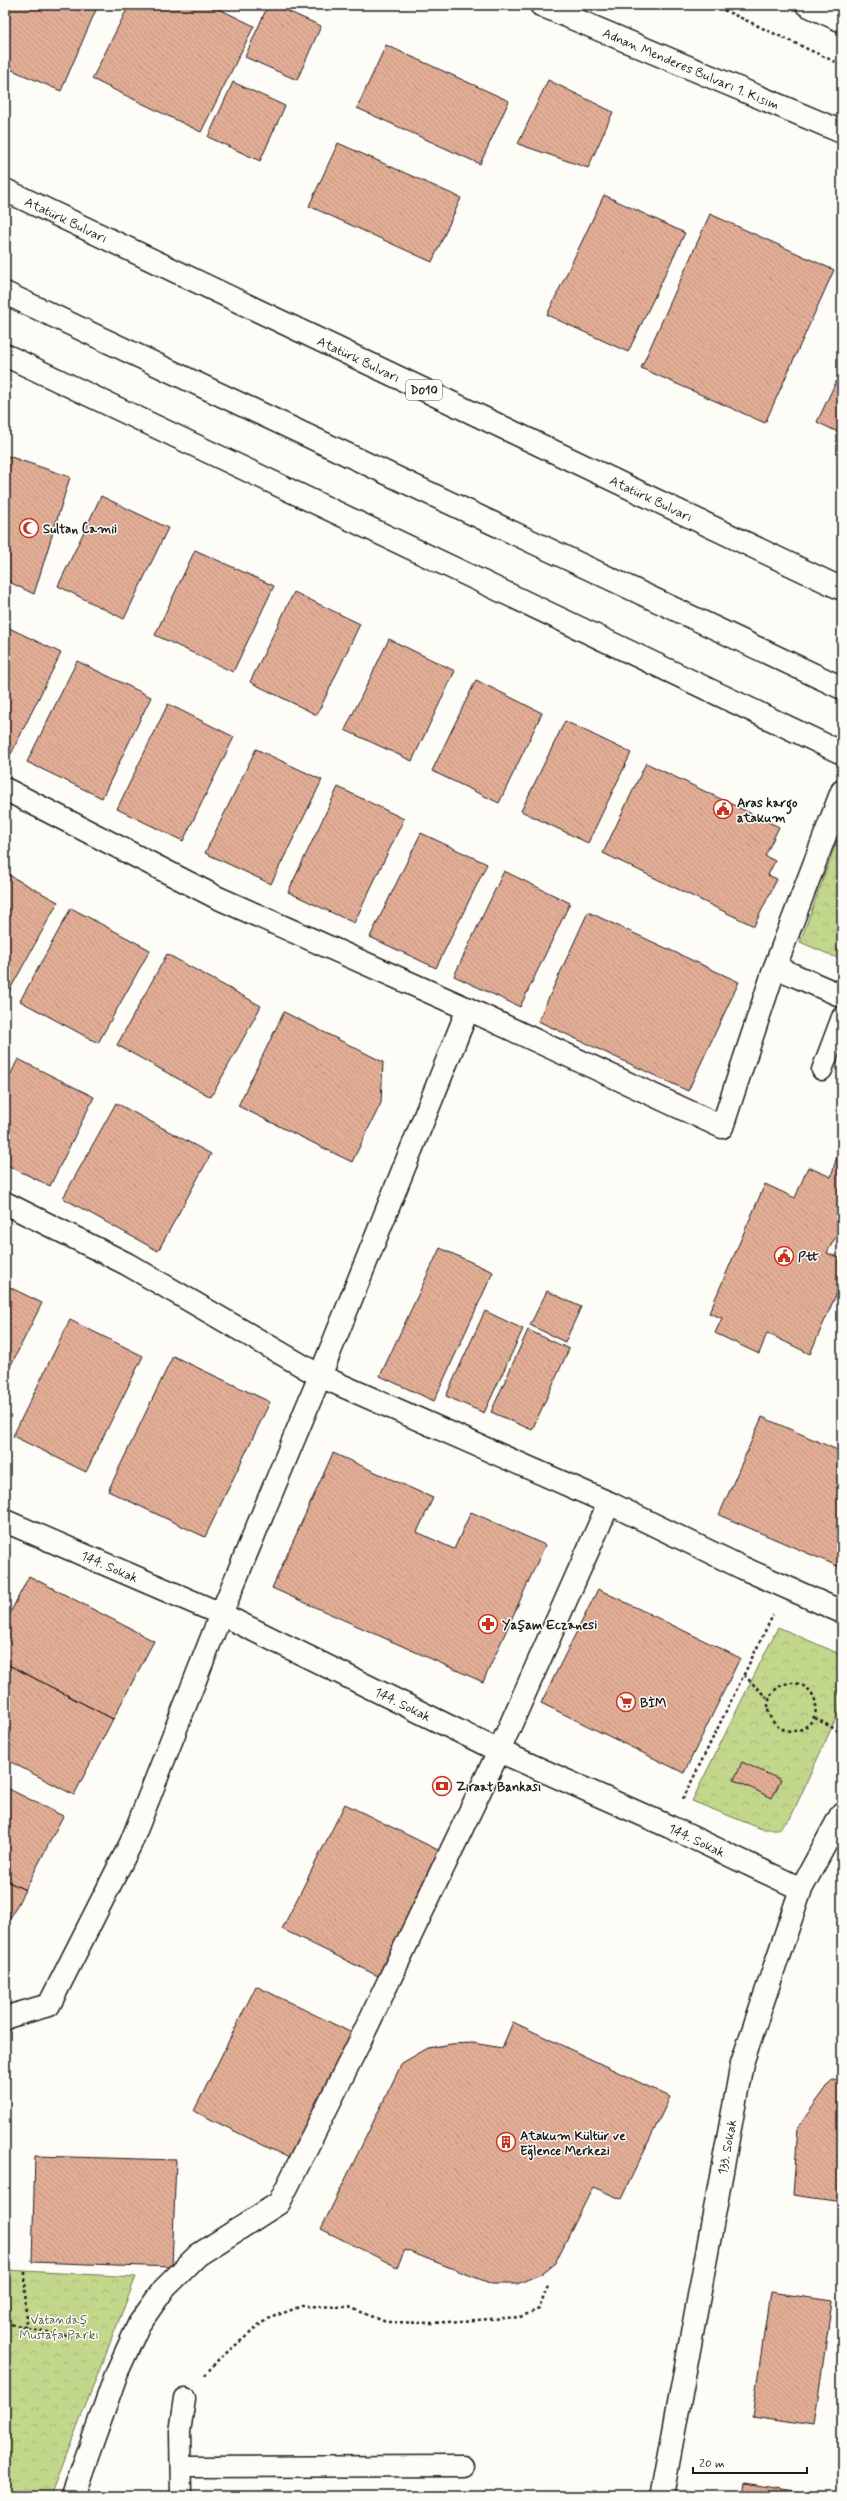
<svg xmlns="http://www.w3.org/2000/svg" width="847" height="2501" font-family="Mynerve,sans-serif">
<defs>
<pattern id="forest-crowns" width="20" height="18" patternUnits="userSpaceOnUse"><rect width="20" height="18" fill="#c2d78c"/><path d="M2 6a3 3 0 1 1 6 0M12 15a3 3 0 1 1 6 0" fill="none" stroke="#a6b878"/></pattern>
<pattern id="building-back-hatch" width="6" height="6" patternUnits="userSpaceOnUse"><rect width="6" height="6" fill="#e2ad96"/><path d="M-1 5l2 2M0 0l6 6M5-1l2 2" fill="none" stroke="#c19481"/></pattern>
</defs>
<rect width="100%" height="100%" fill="#fdfcf7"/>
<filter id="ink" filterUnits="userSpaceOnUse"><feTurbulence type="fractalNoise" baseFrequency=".025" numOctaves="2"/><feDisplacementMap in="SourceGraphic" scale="8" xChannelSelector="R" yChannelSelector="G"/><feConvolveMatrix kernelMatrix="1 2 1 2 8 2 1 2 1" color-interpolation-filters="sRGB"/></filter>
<g filter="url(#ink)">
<path fill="url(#forest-crowns)" stroke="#6f7a54" d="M842 827V960L800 942Z
M778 1627 842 1655V1705L790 1819 778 1829H762L692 1801Z
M5 2270 136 2277 50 2496H30L5 2491Z"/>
<path fill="url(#building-back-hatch)" stroke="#1c1c1c" d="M5 5H98L61 91 5 67Z
M129 5H211L254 26 201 132 92 79Z
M268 5H274L321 26 297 80 245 57Z
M386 45 509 101 480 164 357 108Z
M548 80 613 112 588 168 518 144Z
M233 82 285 106 260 161 208 137Z
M338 143 461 198 432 262 309 206Z
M604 195 685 233 628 352 547 315Z
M710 214 834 270 765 423 641 368Z
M842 369V434L817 422Z
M5 455 70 477 34 594 5 580Z
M101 496 168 528 124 619 58 586Z
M195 550 274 586 233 672 155 635Z
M294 592 360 624 317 715 250 682Z
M5 626 61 653 11 754 5 751Z
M389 639 455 671 412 761 345 730Z
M77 661 151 697 102 798 27 762Z
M476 680 542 713 499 803 432 771Z
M168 704 234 737 183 841 117 809Z
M565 721 631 753 588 843 521 811Z
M256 749 322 780 271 884 205 853Z
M646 763 779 827 765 856 775 861 768 875 777 879 754 926 603 853Z
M338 787 404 819 354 923 288 892Z
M421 833 487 864 436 968 370 937Z
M504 871 570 903 520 1007 454 976Z
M5 873 58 902 7 995 5 994Z
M71 908 150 950 98 1043 20 1001Z
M588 912 739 982 688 1091 538 1021Z
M167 954 261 1006 211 1097 117 1045Z
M284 1012 383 1062 381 1103 352 1162 238 1106Z
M18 1059 94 1097 50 1186 5 1164V1086Z
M116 1103 211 1154 158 1251 63 1198Z
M837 1156 842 1158V1233L836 1236 827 1253 842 1259V1281L810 1354 767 1333 759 1354 715 1333 722 1318 709 1313 765 1184 795 1198 808 1167 831 1177Z
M440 1248 493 1272 434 1401 380 1376Z
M5 1285 42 1303 5 1377Z
M547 1291 581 1307 565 1342 530 1325Z
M485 1311 523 1329 484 1413 446 1396Z
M70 1320 143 1356 86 1472 13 1436Z
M528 1330 569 1349 532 1430 491 1412Z
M173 1356 270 1402 205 1537 108 1491Z
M762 1417 842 1452V1568L719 1515Z
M333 1453 433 1498 417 1532 454 1549 471 1512 545 1545 483 1682 272 1588Z
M29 1576 154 1641 113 1719 5 1663V1623Z
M598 1589 740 1658 684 1773 541 1703Z
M5 1663 113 1719 74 1795 5 1759Z
M742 1762 781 1780 772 1798 734 1780Z
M5 1787 63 1816 25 1890 5 1880Z
M345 1804 440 1851 378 1976 282 1929Z
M5 1880 25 1890 5 1928Z
M256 1986 352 2033 289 2158 194 2111Z
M513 2022 670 2097 621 2199 593 2187 555 2263 541 2274 517 2284H492L405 2250 397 2267 321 2229 402 2063 428 2048 451 2044 473 2043 502 2048Z
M832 2080 842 2081V2202L793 2195 798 2127Z
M35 2156 176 2160 172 2267 32 2262Z
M770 2292 832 2301 814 2426 752 2417Z
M745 2483 821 2496H743Z"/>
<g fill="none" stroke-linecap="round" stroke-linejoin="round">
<defs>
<path id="service" d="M822 1070 842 1017
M181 2467 463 2466
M181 2496 180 2432 185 2398"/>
<path id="pedestrian" d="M807 5 842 21"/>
<g id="minor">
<path d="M5 789 216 897 468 1009 722 1127 775 967 842 791"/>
<path d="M775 967 842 996"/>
<path d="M5 1203 127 1264 320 1376 609 1503 743 1568 842 1612"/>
<path id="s1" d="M5 1521 221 1614 499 1751 670 1827 801 1889"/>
<path d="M5 2019 7 2017 49 2005 131 1843 221 1614 320 1376 468 1009"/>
<path d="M73 2496 117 2372 139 2324 163 2290 198 2255 279 2203 359 2043 499 1751 609 1503"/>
</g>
<g id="tertiary">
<path id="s2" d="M662 2496 742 2063 801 1889 842 1813"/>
</g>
<g id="secondary">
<path id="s3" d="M541 5 842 132"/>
<path d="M5 355 842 753"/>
</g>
<g id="trunk">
<path id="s4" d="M5 190 842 589"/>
<path d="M5 293 842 688"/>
</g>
</defs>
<use href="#service" stroke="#1c1c1c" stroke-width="23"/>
<use href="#pedestrian" stroke="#1c1c1c" stroke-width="25"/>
<use href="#minor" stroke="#1c1c1c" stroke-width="25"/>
<use href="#tertiary" stroke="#1c1c1c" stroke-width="25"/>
<use href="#secondary" stroke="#1c1c1c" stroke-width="25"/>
<use href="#trunk" stroke="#1c1c1c" stroke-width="25"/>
<path stroke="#1c1c1c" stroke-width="2.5" stroke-dasharray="3 3" stroke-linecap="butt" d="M713 5 842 65
M744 1675 769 1700
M768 1707a24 24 0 1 1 48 0a24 24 0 1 1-48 0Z
M815 1718 842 1733
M683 1799 773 1615
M25 2272 26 2328
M5 2323 71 2337
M205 2375 218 2360 267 2319 302 2306 349 2307 386 2322 432 2323 520 2317 539 2309 548 2286
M5 2453V2478"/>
<use href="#service" stroke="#fdfcf7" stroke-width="20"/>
<use href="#pedestrian" stroke="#fdfcf7" stroke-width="22"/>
<use href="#minor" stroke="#fdfcf7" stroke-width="22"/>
<use href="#tertiary" stroke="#fdfcf7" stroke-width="22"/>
<use href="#secondary" stroke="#fdfcf7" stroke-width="22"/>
<use href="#trunk" stroke="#fdfcf7" stroke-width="22"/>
</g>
</g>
<defs>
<symbol id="mosque-ring" viewBox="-11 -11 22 22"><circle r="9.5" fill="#fdfcf7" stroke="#c8321e" stroke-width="1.5"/><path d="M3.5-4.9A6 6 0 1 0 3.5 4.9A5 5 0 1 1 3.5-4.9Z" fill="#c8321e"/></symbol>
<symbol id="civic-ring" viewBox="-11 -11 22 22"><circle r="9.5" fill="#fdfcf7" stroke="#c8321e" stroke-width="1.5"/><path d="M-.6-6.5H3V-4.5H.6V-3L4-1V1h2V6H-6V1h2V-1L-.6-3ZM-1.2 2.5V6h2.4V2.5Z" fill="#c8321e"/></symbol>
<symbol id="pharmacy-ring" viewBox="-11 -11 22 22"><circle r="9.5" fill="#fdfcf7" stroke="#c8321e" stroke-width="1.5"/><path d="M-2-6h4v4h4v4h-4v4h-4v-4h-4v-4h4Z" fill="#c8321e"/></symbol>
<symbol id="supermarket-ring" viewBox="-11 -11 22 22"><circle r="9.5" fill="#fdfcf7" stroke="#c8321e" stroke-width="1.5"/><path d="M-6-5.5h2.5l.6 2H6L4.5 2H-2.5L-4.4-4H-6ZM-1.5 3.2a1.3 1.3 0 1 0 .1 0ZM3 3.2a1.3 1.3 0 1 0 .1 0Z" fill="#c8321e"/></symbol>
<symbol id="bank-ring" viewBox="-11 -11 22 22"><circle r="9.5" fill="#fdfcf7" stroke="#c8321e" stroke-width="1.5"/><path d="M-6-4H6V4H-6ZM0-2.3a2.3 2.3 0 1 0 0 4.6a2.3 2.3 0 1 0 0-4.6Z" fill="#c8321e"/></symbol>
<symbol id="building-ring" viewBox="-11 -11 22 22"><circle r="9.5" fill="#fdfcf7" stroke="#c8321e" stroke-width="1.5"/><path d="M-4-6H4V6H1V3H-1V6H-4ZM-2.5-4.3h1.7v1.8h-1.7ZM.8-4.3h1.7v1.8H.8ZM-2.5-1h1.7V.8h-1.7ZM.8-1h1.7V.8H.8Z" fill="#c8321e"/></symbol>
</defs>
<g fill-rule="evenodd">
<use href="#mosque-ring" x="18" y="517" width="22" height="22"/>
<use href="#civic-ring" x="712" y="798" width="22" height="22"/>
<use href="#civic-ring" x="773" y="1245" width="22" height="22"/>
<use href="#pharmacy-ring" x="477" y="1613" width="22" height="22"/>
<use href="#supermarket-ring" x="615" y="1691" width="22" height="22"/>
<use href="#bank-ring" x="431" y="1775" width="22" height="22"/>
<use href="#building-ring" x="495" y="2131" width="22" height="22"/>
</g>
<g text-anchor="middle" stroke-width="3" stroke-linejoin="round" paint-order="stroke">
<rect fill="#fdfcf7" stroke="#605f5e" stroke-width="1" x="406" y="380" width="36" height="20" rx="3"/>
<g font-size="12" font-weight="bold" fill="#1c1c1c">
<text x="424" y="394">D010</text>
</g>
<g font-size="13" fill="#1c1c1c" stroke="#fdfcf7">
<text dy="5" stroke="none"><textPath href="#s3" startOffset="163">Adnan Menderes Bulvarı 1. Kısım</textPath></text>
<text dy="5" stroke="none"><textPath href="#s4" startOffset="68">Atatürk Bulvarı</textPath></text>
<text dy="5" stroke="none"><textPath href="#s4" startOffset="392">Atatürk Bulvarı</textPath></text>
<text dy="5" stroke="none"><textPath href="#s4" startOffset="716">Atatürk Bulvarı</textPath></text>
<text dy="5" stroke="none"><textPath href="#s1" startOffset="114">144. Sokak</textPath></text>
<text dy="5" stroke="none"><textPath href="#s1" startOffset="438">144. Sokak</textPath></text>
<text dy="5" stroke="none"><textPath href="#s1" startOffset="762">144. Sokak</textPath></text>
<text dy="5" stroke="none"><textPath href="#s2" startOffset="355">133. Sokak</textPath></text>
</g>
<g font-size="13" font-weight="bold" fill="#1c1c1c" stroke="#fdfcf7" text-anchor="start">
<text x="43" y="533">Sultan Camii</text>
<text x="737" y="807">Aras kargo<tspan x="737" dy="15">atakum</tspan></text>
<text x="798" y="1261">Ptt</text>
<text x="502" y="1629">Yaşam Eczanesi</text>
<text x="640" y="1707">BİM</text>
<text x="456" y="1791">Ziraat Bankası</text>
<text x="520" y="2140">Atakum Kültür ve<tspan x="520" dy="15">Eğlence Merkezi</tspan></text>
</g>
<g font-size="13" fill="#565d43" stroke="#fdfcf7">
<text x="59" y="2324">Vatandaş<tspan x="59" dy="15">Mustafa Parkı</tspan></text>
</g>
</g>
<rect width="847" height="2501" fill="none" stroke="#fdfcf7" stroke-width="20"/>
<rect x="10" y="10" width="827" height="2481" fill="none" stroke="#1c1c1c" stroke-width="1.5" filter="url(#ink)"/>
<path d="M693 2467v6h114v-6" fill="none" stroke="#1c1c1c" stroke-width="2"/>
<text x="699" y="2467" font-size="12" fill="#1c1c1c" stroke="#fdfcf7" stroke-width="3" paint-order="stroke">20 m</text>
</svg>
